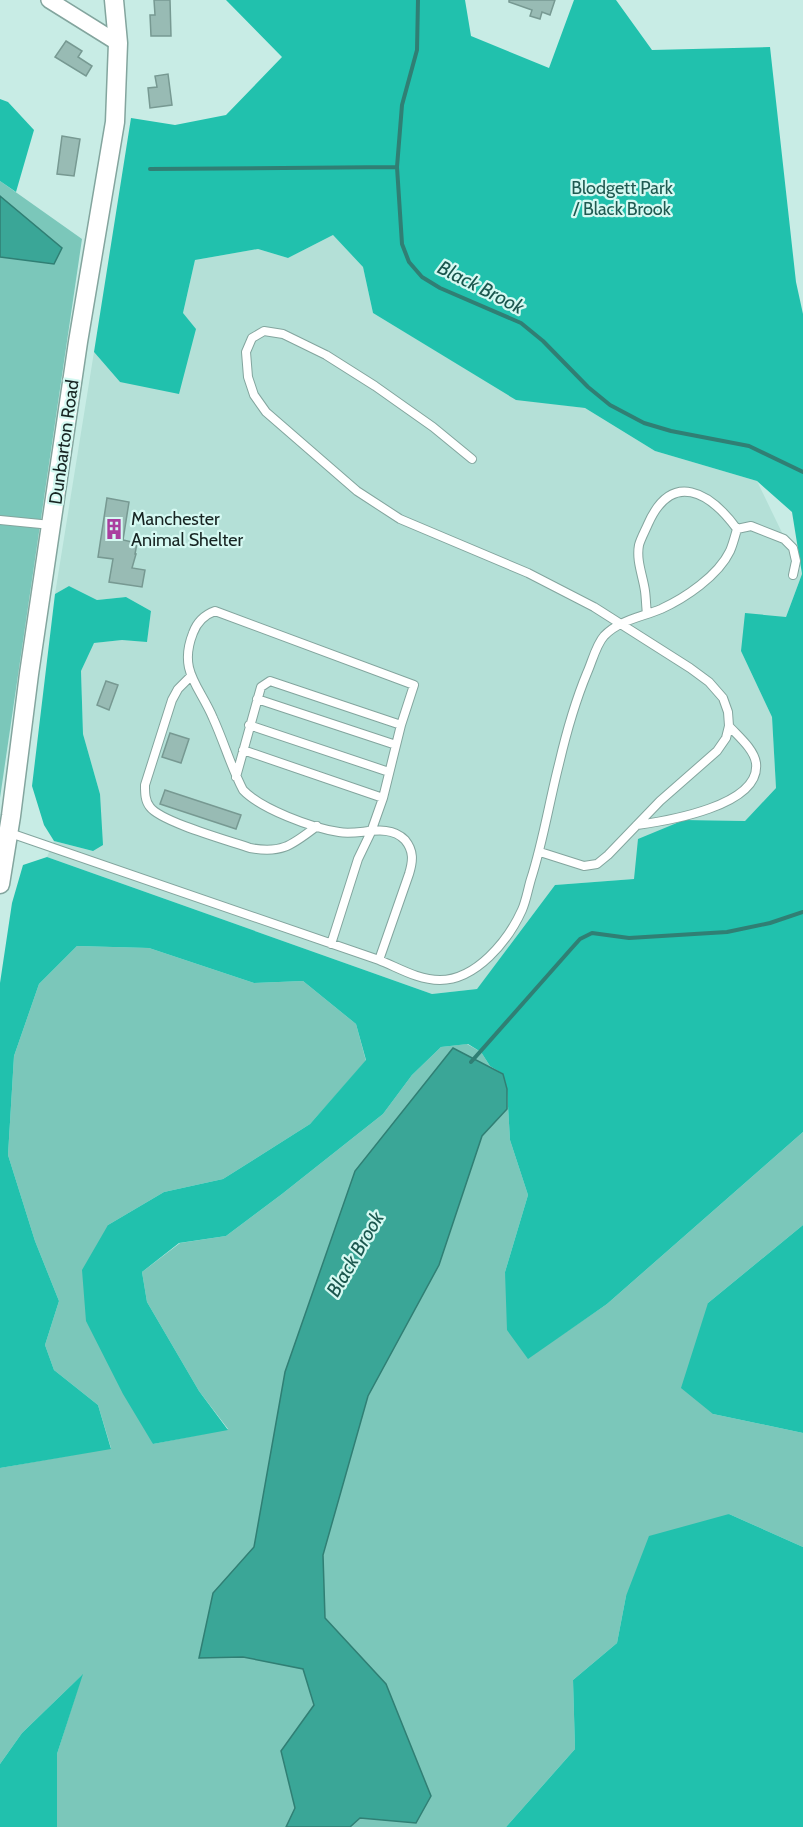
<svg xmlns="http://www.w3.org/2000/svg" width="803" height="1827" font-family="Cabin,sans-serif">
<rect width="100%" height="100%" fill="#c8ece5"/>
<path fill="#b4e0d7" d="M333 235 363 267 373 313 516 399 585 408 655 451 757 481 802 574 786 617 741 651 772 717 776 788 745 821 684 820 634 879 555 885 477 989 432 994 47 857 54 841 93 851 100 794 83 734 81 671 93 643 122 640 147 641 151 611 126 597 97 600 69 586 55 594 94 352 120 382 183 313 195 260 258 249 288 258Z"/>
<path fill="#7bc7ba" d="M0 181 82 239 0 798Z
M77 946 149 948 254 983 303 981 356 1024 366 1061 310 1124 223 1179 164 1192 108 1225 153 1444 228 1429 199 1391 147 1302 142 1272 180 1243 226 1236 282 1194 383 1114 412 1075 441 1047 467 1044 481 1052 490 1066 503 1074 507 1089 510 1140 528 1195 505 1272 528 1358 607 1304 803 1132V1225L708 1303 713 1414 803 1433V1547L729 1514 626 1596 617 1643 573 1680 575 1749 506 1827H57V1754L82 1675 22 1733 0 1764V1468L111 1448 98 1405 54 1370 45 1345 59 1301 35 1241 8 1155 14 1056 39 984Z"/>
<path fill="#21c1ad" d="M226 0H465L471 36 549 68 574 0H616L652 50 770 47 796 282 803 314V1132L607 1304 528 1359 507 1330 505 1272 528 1195 510 1140 507 1089 503 1074 490 1066 481 1052 468 1044 441 1047 412 1075 383 1114 282 1194 226 1236 179 1243 142 1272 147 1302 199 1391 228 1430 153 1444 123 1394 86 1321 82 1270 108 1225 164 1192 223 1179 310 1124 366 1060 356 1024 303 981 254 983 149 948 77 946 39 984 14 1056 8 1155 35 1241 59 1301 45 1345 54 1370 98 1405 111 1449 0 1468V983L12 903 23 865 47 857 432 994 477 989 555 885 634 879 638 839 684 820 745 821 776 788 772 717 741 651 745 613 786 617 802 574 792 512 757 481 655 451 585 408 516 400 373 313 363 267 333 235 288 258 258 249 195 260 183 313 196 329 179 394 120 382 94 352 131 118 175 125 226 115 282 57Z
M0 99 8 102 34 130 16 192 0 181Z
M69 586 97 600 126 597 151 611 147 642 122 640 94 643 81 671 83 734 100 794 103 845 93 851 54 841 44 825 32 786 55 594Z
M803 1225V1433L713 1414 681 1388 708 1303Z
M729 1514 803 1547V1827H506L575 1749 573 1680 617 1643 626 1596 649 1536Z
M83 1674 57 1754V1827H0V1764L22 1733Z"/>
<path fill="#3aa697" stroke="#307f74" stroke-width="1.5" d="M0 196 62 248 54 264 0 257Z
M453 1048 503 1074 507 1089V1109L482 1136 439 1265 368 1396 323 1555 325 1618 386 1684 431 1796 416 1823 360 1818 350 1827H286L295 1808 281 1751 314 1705 303 1669 243 1657 199 1658 213 1593 254 1547 285 1372 355 1171Z"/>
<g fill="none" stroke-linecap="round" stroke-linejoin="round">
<path stroke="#307f74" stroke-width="4" d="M418 0 417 50 402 105 397 167 402 244 409 262 422 277 440 288 521 323 543 341 588 387 610 405 644 423 671 431 749 446 803 472
M150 169 397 167
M471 1062 571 949 580 939 592 933 629 938 727 932 770 923 803 912"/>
</g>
<path fill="#98bbb4" stroke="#779992" stroke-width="1.5" d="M154 0H170L171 36H151L150 15H155Z
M509 0H555L550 15 542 12 540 19 530 16 532 10 509 2Z
M66 41 82 51 78 57 92 66 86 76 55 57Z
M168 74 172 105 150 108 148 88 157 87 155 76Z
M62 136 80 139 74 176 57 174Z
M107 498 129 502 123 540 137 543 135 554H136L132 568 145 570 142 587 109 582 113 559 98 557Z
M106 681 118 685 109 710 97 705Z
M170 733 189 739 181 763 162 757Z
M165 790 241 815 236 829 160 804Z"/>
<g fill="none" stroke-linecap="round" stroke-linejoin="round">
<defs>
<path id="service" d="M472 459 433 427 375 386 326 355 283 334 264 331 252 338 246 352 248 377 254 395 266 412 357 491 400 519 528 573 594 607 690 668 709 682 723 698 728 712 729 726 726 738 717 751 660 801 608 855 597 864 584 866 540 852
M0 520 51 525
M647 614C646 606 646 598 645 591 643 576 636 561 639 545 641 538 645 531 648 524 672 470 710 492 737 529
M191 676 178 689 172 700 145 785C145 793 145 801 150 807 161 822 230 841 250 848 282 854 292 845 317 826
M257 699 396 745
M249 725 389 772
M243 750 383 798
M236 777 261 687 270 681 401 725
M637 825C666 821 761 806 756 763 754 749 738 736 729 726
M10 833 379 960C399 968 418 980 440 980 476 980 508 941 522 910 526 901 528 889 531 879 543 842 549 803 559 764 566 734 575 702 587 673 592 662 596 645 604 636 619 620 642 617 661 609 685 598 718 576 730 551 733 544 735 536 737 529L751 526 784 539 793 548 796 561 793 575
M331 944 358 859 371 832 383 798 401 725 414 685 215 611C204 615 197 622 193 633 178 671 199 685 213 718 224 742 231 767 243 790 261 809 312 828 339 832 360 836 388 822 405 840 414 851 413 861 409 874L379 960"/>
<path id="minor" d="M49 0 118 43"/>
<path id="tertiary" d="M0 884 11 816 29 674 78 342 115 122 118 43 114 0"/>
</defs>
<use href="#service" stroke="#83a59e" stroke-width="10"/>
<use href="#minor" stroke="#83a59e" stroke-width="18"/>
<use href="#tertiary" stroke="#83a59e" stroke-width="21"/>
<use href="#service" stroke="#fff" stroke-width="8"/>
<use href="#minor" stroke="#fff" stroke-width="15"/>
<use href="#tertiary" stroke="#fff" stroke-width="18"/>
</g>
<defs>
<symbol id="building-bare" viewBox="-9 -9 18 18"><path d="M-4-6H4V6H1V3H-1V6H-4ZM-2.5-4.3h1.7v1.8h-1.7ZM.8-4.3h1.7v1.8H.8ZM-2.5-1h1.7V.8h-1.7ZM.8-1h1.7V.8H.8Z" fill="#aa3f9f" stroke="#d5f9f2" stroke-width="2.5" paint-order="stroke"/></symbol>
</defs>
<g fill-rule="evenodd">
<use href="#building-bare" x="99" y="514" width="30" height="30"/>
</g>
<g text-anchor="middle" stroke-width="4.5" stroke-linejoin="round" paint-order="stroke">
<g font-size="18" fill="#1f5a51" stroke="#d5f9f2">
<text x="622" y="194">Blodgett Park<tspan x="622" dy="21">/ Black Brook</tspan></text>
</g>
<g font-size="18" fill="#172422" stroke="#d5f9f2">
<text transform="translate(64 442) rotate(-82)" y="6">Dunbarton Road</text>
</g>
<g font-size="18" fill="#172422" stroke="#d5f9f2" text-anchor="start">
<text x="131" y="525">Manchester<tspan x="131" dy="21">Animal Shelter</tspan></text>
</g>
<g font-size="20" font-style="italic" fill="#1b574e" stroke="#d5f9f2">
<text transform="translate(481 287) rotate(27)" y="7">Black Brook</text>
<text transform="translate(355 1254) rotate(-60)" y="7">Black Brook</text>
</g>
</g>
</svg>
